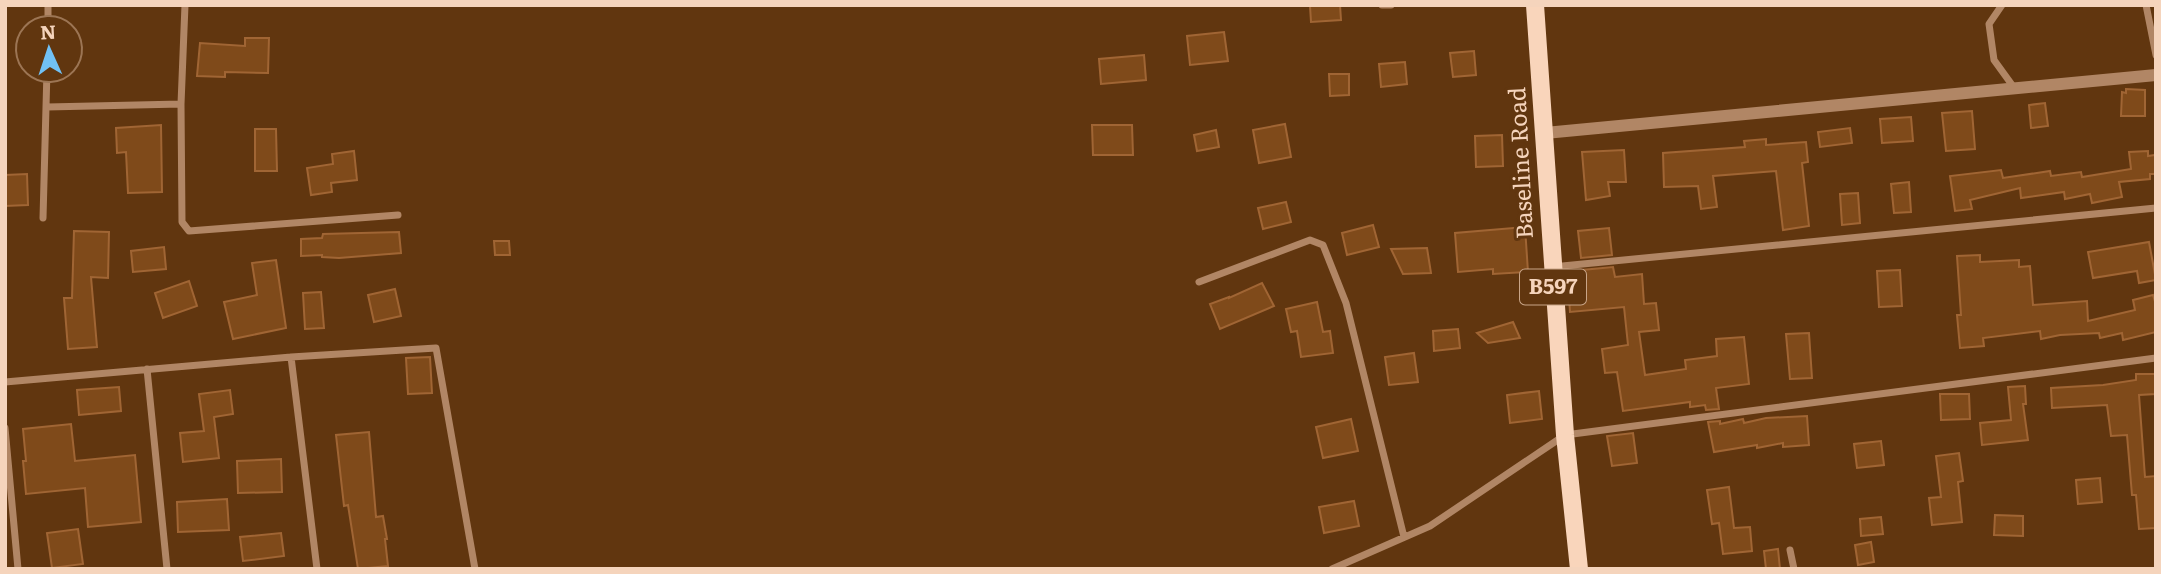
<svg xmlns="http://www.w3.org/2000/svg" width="2161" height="574" font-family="Literata,serif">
<rect width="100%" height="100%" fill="#61360f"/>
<path fill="#7f4a1a" stroke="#a06534" stroke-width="2" d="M1340 5 1341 20 1311 22 1310 6Z
M1224 32 1228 61 1190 65 1187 36Z
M245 38H269L268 73 225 72V77L197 76 200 43 245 46Z
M1474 51 1476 75 1453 77 1450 53Z
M1144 55 1146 80 1101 84 1099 59Z
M1405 62 1407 84 1381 87 1379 64Z
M1329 74H1349V95L1330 96Z
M2126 89 2145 90V116H2121L2122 92 2126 93Z
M2045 103 2048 126 2031 128 2029 105Z
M1972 111 1975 149 1946 151 1942 113Z
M1911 117 1913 141 1882 143 1880 119Z
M1285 124 1291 157 1259 163 1253 130Z
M161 125 162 192 128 193 126 152 117 153 116 128Z
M1092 125H1132L1133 155H1093Z
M1850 128 1852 143 1820 147 1818 132Z
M255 129H276L277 171H255Z
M1216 130 1219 147 1197 151 1194 135Z
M1502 135 1503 166 1476 167 1475 136Z
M1766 139V145L1806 142 1808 162 1802 163 1809 226 1783 230 1776 171 1713 176 1717 207 1701 209 1698 186 1664 187 1663 153 1745 147 1744 141Z
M1624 150 1626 182H1608L1610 196 1586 200 1582 152Z
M354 151 357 180 331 183 332 192 311 195 307 168 333 164 332 154Z
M2148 151V156L2155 155 2156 174H2150V179L2119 182 2122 197 2092 203 2090 194 2065 199 2064 192 2021 198 2020 188 1970 200 1972 209 1955 211 1950 176 2001 170 2003 178 2050 171 2051 176 2081 172 2082 177 2131 169 2129 152Z
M27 174 28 205 5 206V175Z
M1909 182 1911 212 1894 213 1891 184Z
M1858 193 1860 223 1842 225 1840 194Z
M1286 202 1291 222 1263 229 1258 208Z
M1373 225 1379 247 1347 255 1342 233Z
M1525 227 1528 272 1493 274V269L1458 272 1455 233Z
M1609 228 1612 255 1581 258 1578 231Z
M74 231 109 232 108 278 91 277 97 347 68 349 64 298H72Z
M399 232 401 253 339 258 322 257V255L301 256V239L322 238 323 234Z
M494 241H509L510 255H495Z
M2149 242 2156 280 2139 283 2137 271 2093 278 2088 252Z
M164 247 166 269 133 272 131 251Z
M1427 248 1431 273 1403 274 1391 249Z
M1980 255V262L2019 260V267L2030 266 2033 305 2087 301 2088 321 2135 310 2133 300 2153 295 2156 305V332L2123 340 2122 333 2100 338 2099 333 2060 335 2041 339 2040 331 1983 338 1984 346 1960 348 1957 315H1961L1957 256Z
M276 260 286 328 233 339 224 302 257 295 252 263Z
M1613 267 1615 277 1642 274 1644 304 1656 303 1659 330 1639 332 1645 375 1686 369 1685 360 1717 356 1716 339 1744 337 1749 384 1716 388 1719 409 1706 410 1705 405 1690 407V402L1623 411 1617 372 1605 373 1602 349 1628 345 1624 307 1570 312 1568 282 1584 280 1582 270Z
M1900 270 1902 306 1879 307 1877 271Z
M189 281 197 306 163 318 155 293Z
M1262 283 1274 306 1220 329 1210 304 1229 297V298Z
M395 289 401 316 374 322 368 295Z
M321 292 324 328 305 329 303 293Z
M1317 302 1323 332 1330 331 1333 353 1301 357 1297 331 1291 332 1286 309Z
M1513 322 1520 338 1488 343 1477 333Z
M1458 329 1460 348 1434 351 1433 331Z
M1809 333 1812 378 1790 379 1786 334Z
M1414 353 1418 382 1389 385 1385 357Z
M430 357 432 393 408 394 406 358Z
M2136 374H2156V394L2139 395 2145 477 2156 476V528L2139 529 2136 495H2132L2127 435 2111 436 2107 405 2052 408 2051 388 2103 385 2136 380Z
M2025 386 2026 404H2023L2028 440 1982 445 1980 423 2011 420 2008 387Z
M119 387 121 411 79 415 77 390Z
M230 390 233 414 214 417 219 458 183 462 180 433 204 431 199 394Z
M1539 391 1542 419 1510 423 1507 395Z
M1940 394H1969L1970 419 1941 420Z
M1807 416 1809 445 1783 447V443L1757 448V445L1714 452 1708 422 1720 421V424L1743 419 1744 423 1766 418Z
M1351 419 1358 451 1323 458 1316 427Z
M71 424 75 461 135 455 141 522 88 527 85 488 26 494 23 461H26L23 429Z
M369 432 376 517 383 516 387 539H385L388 566 358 569 348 505 344 506 336 435Z
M1633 433 1637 463 1612 466 1607 436Z
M1881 441 1884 465 1857 468 1854 444Z
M1959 453 1963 481 1958 482 1962 522 1932 525 1929 498 1941 497 1936 456Z
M281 459 282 492 238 493 237 461Z
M2100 478 2102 502 2078 504 2076 480Z
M1729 487 1734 528 1750 527 1752 551 1723 554 1719 523 1712 524 1707 490Z
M227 499 229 530 178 532 177 502Z
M1354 501 1359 526 1324 533 1319 507Z
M1995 515 2023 516V536L1994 535Z
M1881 517 1883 534 1861 536 1860 519Z
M78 529 83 564 52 568 47 533Z
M281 533 284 556 243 561 240 537Z
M1871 542 1874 562 1858 565 1855 545Z
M1778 549 1780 569H1766L1764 551Z"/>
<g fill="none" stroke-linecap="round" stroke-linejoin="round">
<path stroke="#b18665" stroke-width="7" d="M185 5 181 104 182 222 189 231 398 215
M1382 5H1391
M2002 5 1989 24 1994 60 2015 89
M2146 5 2156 55
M48 28V5
M47 107 181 104
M43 218 47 70
M1552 267 2156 208
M1199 282 1310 240 1323 245 1346 303 1404 537
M291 357 317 569
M147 369 167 569
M5 382 291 357 436 348 475 569
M5 428 18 569
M1790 550 1794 569
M1332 569 1430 526 1565 435 2156 358"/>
<path stroke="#b18665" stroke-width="12" d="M1545 133 2156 75"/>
<path stroke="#f9d5bb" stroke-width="18" d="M1535 5 1565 435 1579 569"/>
</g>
<g text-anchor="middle" stroke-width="6" stroke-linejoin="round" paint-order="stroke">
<rect fill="#61360f" stroke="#c9a588" stroke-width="2" x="1520" y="269.5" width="66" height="35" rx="5"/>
<g font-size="21" font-weight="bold" fill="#f5d4bc">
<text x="1553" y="294">B597</text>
</g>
<g font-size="23" fill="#f5d4bc" stroke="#61360f">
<text transform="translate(1521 163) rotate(-93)" y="8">Baseline Road</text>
</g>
</g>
<rect width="2161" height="574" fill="none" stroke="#f5d4bc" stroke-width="14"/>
<g transform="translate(49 49) rotate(357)"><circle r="33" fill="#61360f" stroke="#9c7554" stroke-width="2"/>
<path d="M0-5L12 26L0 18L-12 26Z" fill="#71c1f5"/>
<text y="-10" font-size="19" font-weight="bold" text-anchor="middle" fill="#f5d4bc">N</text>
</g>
</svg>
